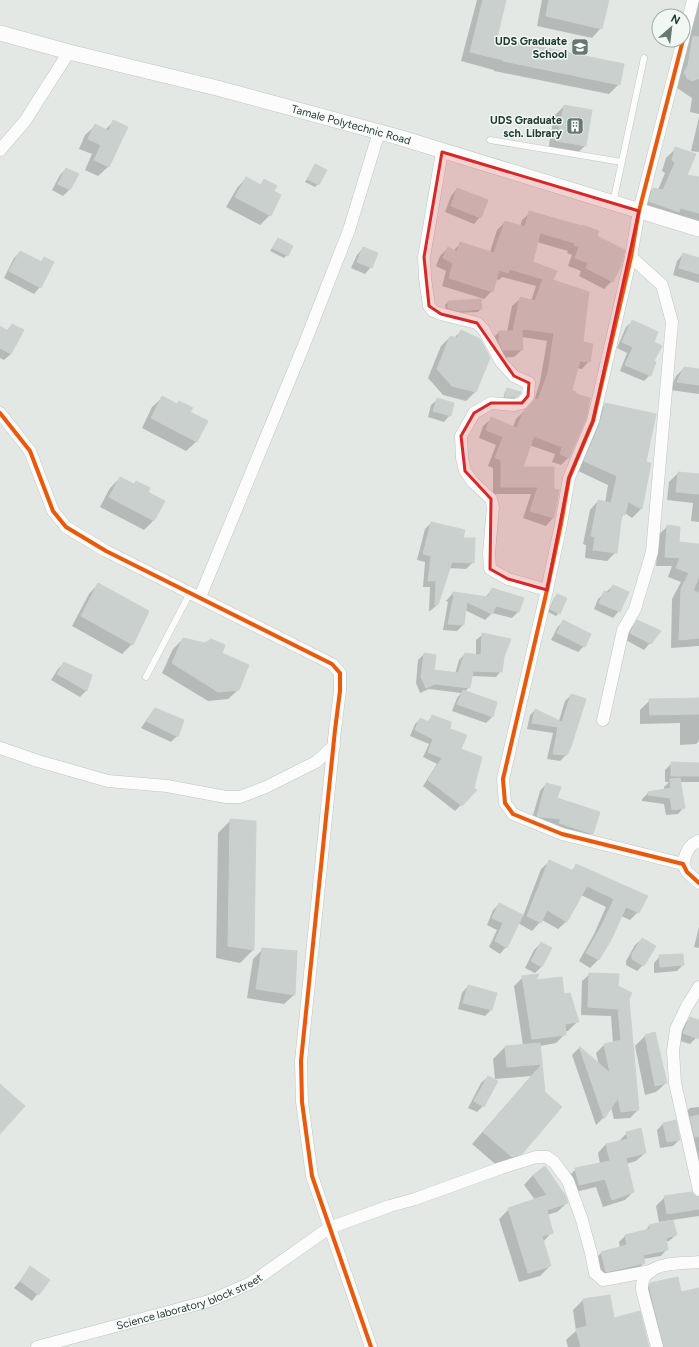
<svg xmlns="http://www.w3.org/2000/svg" width="699" height="1347" font-family="Figtree,sans-serif">
<rect width="100%" height="100%" fill="#e3e8e5"/>
<path fill="#0003" fill-rule="evenodd" d="M477 0H505L496 39 619 84 609 94 494 71V70L461 61Z
M542 0H608L601 28 592 38 537 26Z
M699 0V114L690 112 692 98 677 88 674 82 690 9Z
M564 106 585 146 575 155 548 151 554 116Z
M699 117V152L691 151Z
M114 121 126 127 108 167 98 176 85 170 92 154 79 149 85 135 95 126 105 130Z
M676 148 686 176 699 179V226L640 211 643 199 653 189 658 190 665 173 662 171 666 158Z
M316 165 318 184 315 187 305 182Z
M66 169 69 190 63 196 52 190 60 175Z
M246 178 260 185 265 180 273 192 270 215 260 225 226 207 237 188Z
M457 189 480 217 474 224 445 212 451 196Z
M530 213 596 236 612 281 604 289 579 276 581 271 568 266 572 255 567 253 568 251 537 242 531 262 552 281 589 361 582 369 577 368 571 391 569 457 561 465 552 462 555 454 529 445 521 468 553 490 558 491 553 518 546 526 523 518 531 494H493V468L488 466 496 445 479 438 483 426 491 419 513 427 516 419 534 401 540 382 547 341 522 337V350L514 357 496 358 491 340 499 332H507L512 306 520 299 531 301 536 286 502 277 499 280 495 279 492 291 484 299 442 286 446 271 436 266 440 256 448 248 453 251 461 243 490 252 497 230 505 222 520 227 522 220ZM575 360H585V362Z
M278 239 287 255 284 258 270 251Z
M363 248 371 267 365 274 351 268 357 255Z
M20 252 40 262 45 258 40 287 34 294 4 278 14 258Z
M683 254 699 259V283L673 275 677 261Z
M448 302 481 309 478 312 456 313 446 311 445 305Z
M633 321 653 342V362L650 375 644 381 620 371 627 353 617 348 626 327Z
M12 325 11 354 4 360 0 358V327L6 331Z
M461 331 475 392 466 401 443 395 428 378 441 346 450 337 454 338Z
M684 368 699 370V394L670 390 676 376Z
M508 389 517 396 514 399H503L505 392Z
M162 398 176 405 179 402 189 413 207 422 196 442 186 451 142 428 152 407Z
M438 399 450 415 444 422 428 417 431 405Z
M605 405 645 463 650 464 641 509 632 518 625 513 620 519 616 552 607 561 585 558 586 545 583 544 590 510 598 501 605 503 608 485 576 470 596 413Z
M678 473 699 475V522L691 521 693 503 667 500 669 482Z
M120 478 164 501 153 521 144 530 100 507 110 488Z
M431 523 462 539 473 562 466 569 449 568 437 605 430 611H429L430 587H423L425 562 417 560 425 529Z
M667 527 678 543 699 545V646L671 648 672 599 681 582 668 577 672 566H656L658 535Z
M98 584 132 644 122 654 72 626 89 594Z
M613 586 619 611 613 618 594 609 598 599Z
M492 589 518 612 512 618 492 613 485 620 465 610 463 625 457 631 443 630 448 602 446 601 453 593 485 598Z
M557 595 559 613 556 616 548 612 554 598Z
M563 621 584 646 578 652 551 640 557 628Z
M637 622 650 643 644 650 624 639 631 628Z
M482 635 501 671 496 677 471 676 469 687 465 692 496 702 492 717 486 723 452 711 457 698 461 693 429 689 420 693 416 683 418 660 424 654 433 671 455 674 459 660 465 654 476 655V640Z
M183 639 221 653 238 690 228 699 208 701 162 673 173 649Z
M64 663 91 676 86 691 80 697 51 680 58 669Z
M571 695 566 755 560 761 547 759 553 733 527 729 530 715 535 710 559 721 565 701Z
M699 699V741L696 744 680 745V723L640 724V710L650 700Z
M156 709 177 736 171 742 141 728 149 716Z
M433 716 448 730 460 750 472 788 475 790 455 811 423 786 437 764 423 757 429 744 410 736 415 724 421 719 427 722Z
M672 763 699 764V782H680L684 807 678 814 666 815 664 804 642 801V799L648 793 664 790V787L669 782H665V770Z
M546 784 556 798 592 833 586 840 531 822 540 791Z
M231 820 255 822 253 950 240 963 216 958 218 833Z
M550 861 571 871 577 865 638 912 630 920 621 916 610 940 598 960 590 968 579 961 594 934 606 907 581 895 567 921 558 929 542 920 532 931 518 923 506 947 500 954 489 947 497 930 487 925 493 910 499 904 523 916 541 869Z
M699 927V948L694 947Z
M642 939 643 965 637 971 626 965V961L635 945Z
M541 943 542 966 535 973 525 968 534 950Z
M263 949 294 995 284 1004 247 998 253 959Z
M660 956 683 965 677 971 654 973V963Z
M590 974 617 986 628 999 638 1110 630 1118 614 1119 611 1107 603 1118 596 1125 572 1055 579 1048 599 1065 596 1053 604 1045 613 1043 611 1016 581 1015 582 981Z
M523 977 564 995 577 1022 568 1031H565V1034L556 1043 540 1046 544 1093 521 1153 509 1165 500 1168 472 1144 531 1076 495 1079 493 1059 505 1047 523 1045 514 986Z
M468 986 491 1010 485 1016 458 1009 462 993Z
M691 1018 699 1021V1031L696 1038 690 1044 677 1040 684 1024Z
M655 1034 666 1083 656 1092 645 1095 635 1046 645 1036Z
M488 1077 483 1106 477 1112 468 1108 481 1083Z
M699 1107V1216L672 1220 676 1235 669 1241 665 1242 667 1249 661 1256 643 1259 644 1263 638 1269 600 1278 595 1259 601 1253 620 1248 619 1242 625 1236 645 1231 649 1226 671 1222V1220L659 1222 656 1206 665 1197 698 1198 682 1125 681 1116 690 1108Z
M675 1121 679 1140 673 1146 660 1148 657 1130 663 1124Z
M627 1133 645 1153 636 1161 626 1164 633 1192 625 1200 603 1207 596 1187 571 1193 567 1178 576 1169 600 1164 598 1153 606 1144 618 1142Z
M533 1175 567 1203 557 1212 547 1215 552 1232 543 1242 550 1266 540 1276 519 1282 499 1219 509 1209 535 1200 524 1185Z
M31 1268 48 1280 32 1301 14 1288Z
M651 1284 681 1293 699 1289V1347H652L640 1294Z
M583 1300 613 1320 648 1347H568L566 1340 576 1331 573 1310Z"/>
<path fill="#cad0cd" stroke="#ccd1ce" d="M483 0H506L497 38 624 64 620 85 503 61V60L470 52Z
M549 0H609L602 29 546 16Z
M693 36 699 37V78L692 81 687 78 684 72 688 65Z
M564 105 592 110 586 146 557 141Z
M113 120 128 127 109 167 94 160 101 145 88 139 95 124 109 131Z
M675 147 696 154 687 175 699 177V213L680 208 679 212 649 201 653 188 663 190 675 163 672 160Z
M315 164 327 170 319 185 307 179Z
M66 168 79 174 70 190 58 184Z
M246 177 261 185 264 179 277 186 274 191 281 195 271 216 235 197Z
M457 188 488 200 481 218 451 206Z
M529 211 582 226V225L599 231 597 236 625 250 621 266 613 282 586 268 588 263 575 258 579 247 574 245 575 243 540 233 533 262 557 271 553 280 589 292 583 342 593 344 590 362 580 360 572 390 576 392V394L590 398 586 419 569 458 560 454 562 447 534 436 523 467H554V489L559 490 554 518 530 511 538 487H501V460L495 458 503 437 486 430 491 417 517 428 524 410 528 408 535 399 538 400 548 373 554 333 522 329 523 350H503L499 342V331H513L520 297 535 301 543 279 509 269 508 273 499 270 493 292 449 278 453 263 443 258 448 247 457 252 460 242 494 253 505 221 525 227Z
M278 238 293 246 288 256 272 248Z
M363 247 378 253 372 268 357 262Z
M20 251 42 262 44 257 54 262 41 288 9 271Z
M683 253 699 258V274L679 268Z
M481 299 482 309 460 311 448 308V301Z
M632 320 658 332 654 342 662 346 654 361 656 362 651 376 625 365 633 347 622 342Z
M12 324 24 330 11 354 0 348V326L8 331Z
M461 330 480 339 490 358 476 392 452 386 437 369 450 336 457 338Z
M684 367 699 369V385L677 382Z
M507 388 521 392V393L518 396 513 397H505Z
M162 396 177 404 179 401 193 408 190 412 208 421 197 442 151 418Z
M437 398 454 403 451 416 433 411Z
M605 403 656 414 646 462 651 463 642 509 628 502 625 515 622 514 617 553 593 550 595 537 591 536 598 500 611 503 617 476 584 461 600 424Z
M678 472 699 474V494L676 492Z
M120 477 134 484 136 481 150 488 148 492 165 501 154 521 109 497Z
M431 522 465 530 463 538H475L474 563 452 562 438 605H435L436 581H428L431 556 423 554Z
M667 525 680 527 679 542 699 544V577L693 590 699 593V638L679 640 681 589 689 573 676 568 680 558 665 557Z
M98 583 149 611 133 645 81 616Z
M613 585 629 592 620 612 599 603 604 591 609 593Z
M492 588 524 598 519 612 496 606 492 614 467 602 464 625 448 624 454 595 452 594 453 592 488 597Z
M557 594 567 598 560 614 550 609Z
M563 620 591 634 585 647 557 633Z
M637 620 661 631 651 644 630 633Z
M482 633 511 639 504 657 502 672 473 671 470 688 435 684 426 688 421 677 424 653 436 655 434 670 458 673 465 653 481 655Z
M183 638 205 643 211 639 225 645 222 653 249 665 239 690 218 692 172 663Z
M64 662 92 675 87 691 57 674Z
M463 690 497 702 493 717 457 704Z
M571 694 586 699 571 747 567 755 553 754 558 727 532 723 535 709 562 722Z
M699 698V714L650 715 649 699Z
M155 708 184 720 178 737 146 721Z
M432 715 451 722 450 729 467 735 461 749 482 757 474 788 477 790 462 806 428 780 442 758 428 752 433 739 415 730 420 718 429 722Z
M671 762 699 763V776H671Z
M680 778 685 808 672 810 670 798 648 795V792L671 788 670 779Z
M546 783 561 787 557 798 600 812 593 834 559 823 561 819 541 817 537 816Z
M230 819 256 821 254 950 228 946Z
M549 860 573 871 576 864 648 896 639 913 626 907 611 940 599 960 586 953 602 925 614 899 587 886 567 922 547 910 541 923 527 916Z
M499 903 523 915 507 948 495 941 503 923 492 918Z
M642 938 656 946 644 966 632 959V954Z
M541 942 552 948 542 967 531 961Z
M262 948 297 951 295 995 256 989Z
M683 954 684 965 660 967 659 955Z
M589 973 619 974 618 986 632 993 629 999 639 1110 621 1112 618 1098 604 1119 579 1046 610 1073 604 1044 621 1040 618 1009 588 1007Z
M539 974 536 980 562 977 564 994 570 993 579 1022 565 1024 566 1035 532 1039 522 976Z
M468 985 497 993 492 1010 463 1003Z
M690 1017 699 1020V1039L683 1033Z
M655 1032 667 1083 655 1086 645 1035Z
M540 1043 545 1092 562 1107 522 1154 512 1157 483 1132 542 1064 507 1067 505 1046Z
M488 1076 498 1081 484 1107 474 1101Z
M0 1084 25 1106 0 1134Z
M699 1115V1136L695 1137 690 1117Z
M676 1120 680 1140 667 1142 663 1123Z
M641 1128 646 1153 626 1158 634 1192 612 1200 605 1179 579 1185 575 1168 610 1161 606 1144 628 1139 626 1132Z
M545 1166 565 1195 568 1203 547 1210 553 1233 542 1236 551 1266 528 1273 508 1208 547 1195 533 1175Z
M692 1192 694 1195 699 1197V1209L667 1214 664 1196Z
M673 1220 677 1235 666 1238 668 1250 643 1255 645 1263 606 1272 601 1252 627 1245 625 1235 650 1229 649 1225Z
M30 1266 50 1280 39 1295 20 1281Z
M678 1277 681 1292 699 1288V1347H664L650 1289V1283Z
M610 1295 614 1318 640 1311 649 1347H581L576 1329 587 1326 583 1299Z"/>
<g fill="none" stroke-linecap="round" stroke-linejoin="round">
<defs>
<path id="service" d="M490 140 622 162
M613 203 644 58
M146 677 190 593"/>
<g id="minor">
<path d="M683 39 693 0"/>
<path d="M683 40 639 211 631 257 593 421 569 478 561 524 547 590 503 779 505 803 513 814 562 834 683 864 687 872 699 883"/>
<path d="M0 150 25 121 69 52"/>
<path d="M442 152 424 257 425 278 429 306 433 311 441 314 477 323 484 330 501 362 514 376 529 383 528 396 522 403 514 405 491 403 474 413 461 436 462 458 465 471 473 482 491 499 493 507 489 553 490 569 508 579 547 590"/>
<path d="M0 413 30 451 53 511 66 527 106 551 332 664 340 673V691L335 730 301 1061 302 1102 312 1176 371 1347"/>
<path d="M200 597 304 345 349 230 379 132"/>
<path d="M603 720 623 630 635 609 652 552 672 322 662 285 631 257"/>
<path d="M0 748 38 761 108 781 167 786 226 797H240L266 787 316 762 334 746"/>
<path d="M683 864C686 853 688 845 699 841"/>
<path d="M699 987 687 1006 676 1029 673 1051 675 1083 699 1190"/>
<path id="s1" d="M37 1347 209 1301 251 1283 329 1228 390 1206 415 1199 501 1168 536 1157H547L554 1162 568 1181 582 1220 591 1253 595 1273 603 1280 651 1271"/>
<path d="M657 1347 642 1290C642 1287 642 1283 643 1280 651 1261 682 1264 699 1262"/>
</g>
<g id="tertiary">
<path id="s2" d="M0 33 69 52 217 88 398 137 699 229"/>
</g>
</defs>
<use href="#service" stroke="#c0c5c2" stroke-width="7"/>
<use href="#minor" stroke="#c0c5c2" stroke-width="13"/>
<use href="#tertiary" stroke="#c0c5c2" stroke-width="16"/>
<use href="#service" stroke="#fbfcfb" stroke-width="6"/>
<use href="#minor" stroke="#fbfcfb" stroke-width="12"/>
<use href="#tertiary" stroke="#fbfcfb" stroke-width="15"/>
<defs>
<path id="cycleway" d="M683 40 639 211 631 257 593 421 569 478 561 524 547 590 503 779 505 803 513 814 562 834 683 864 687 872 699 883
M0 413 30 451 53 511 66 527 106 551 332 664 340 673V691L335 730 301 1061 302 1102 312 1176 371 1347"/>
</defs>
<use href="#cycleway" stroke="#f1f8f4" stroke-width="6"/>
<use href="#cycleway" stroke="#e8590c" stroke-width="4"/>
</g>
<path fill="#d62828" fill-opacity="0.2" stroke="#d62828" stroke-width="3" stroke-linejoin="round" d="M442 152 639 211 593 421 569 478 547 590 508 579 490 569 491 499 465 471 461 436 474 413 491 403H522L528 396 529 383 514 376 477 323 441 314 429 306 424 257Z"/>
<defs>
<symbol id="school-square" viewBox="-11 -11 22 22"><rect x="-9" y="-9" width="18" height="18" rx="4" fill="#657871" stroke="#f1f8f4"/><path d="M0-5L7-2L0 1L-7-2ZM-4 1L0 2.5L4 1V4Q0 6-4 4Z" fill="#fff"/></symbol>
<symbol id="building-square" viewBox="-11 -11 22 22"><rect x="-9" y="-9" width="18" height="18" rx="4" fill="#657871" stroke="#f1f8f4"/><path d="M-4-6H4V6H1V3H-1V6H-4ZM-2.5-4.3h1.7v1.8h-1.7ZM.8-4.3h1.7v1.8H.8ZM-2.5-1h1.7V.8h-1.7ZM.8-1h1.7V.8H.8Z" fill="#fff"/></symbol>
</defs>
<g fill-rule="evenodd">
<use href="#school-square" x="570" y="37" width="20" height="20"/>
<use href="#building-square" x="565" y="116" width="20" height="20"/>
</g>
<g text-anchor="middle" stroke-width="3" stroke-linejoin="round" paint-order="stroke">
<g font-size="11" font-weight="bold" fill="#213c32" stroke="#f1f8f4" text-anchor="end">
<text x="567" y="45">UDS Graduate<tspan x="567" dy="13">School</tspan></text>
<text x="562" y="124">UDS Graduate<tspan x="562" dy="13">sch. Library</tspan></text>
</g>
<g font-size="11" fill="#213c32" stroke="#f1f8f4">
<text dy="4" stroke="none"><textPath href="#s2" startOffset="363">Tamale Polytechnic Road</textPath></text>
<text dy="4" stroke="none"><textPath href="#s1" startOffset="159">Science laboratory block street</textPath></text>
</g>
</g>
<g transform="translate(671 28) rotate(28)"><circle r="19" fill="#f1f8f4" stroke="#9eada6"/>
<path d="M0-3L7 15L0 10L-7 15Z" fill="#657871"/>
<text y="-6" font-size="11" font-weight="bold" text-anchor="middle" fill="#213c32">N</text>
</g>
</svg>
